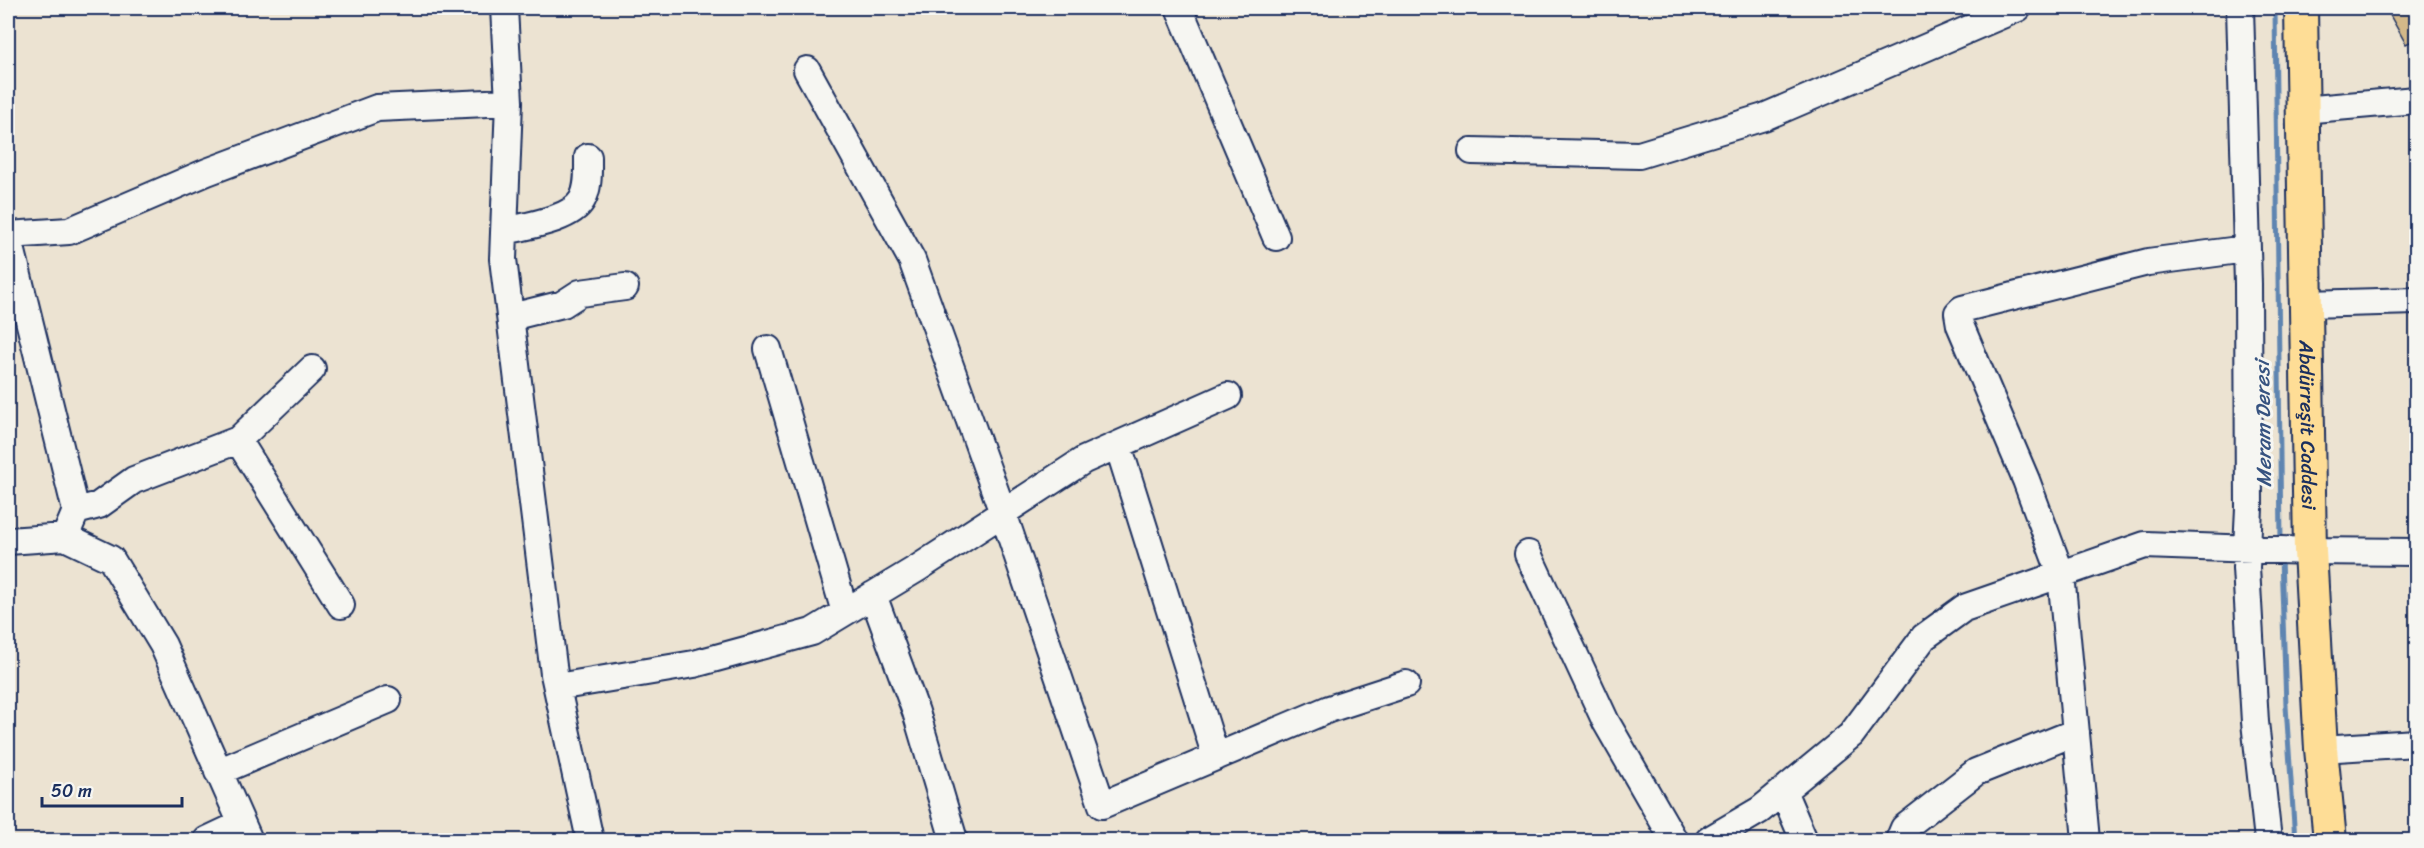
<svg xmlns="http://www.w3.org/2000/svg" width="2424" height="848" font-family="Sriracha,sans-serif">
<rect width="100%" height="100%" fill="#ece3d2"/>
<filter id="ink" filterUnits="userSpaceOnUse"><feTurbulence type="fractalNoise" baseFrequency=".0167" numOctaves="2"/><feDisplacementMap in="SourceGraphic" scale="12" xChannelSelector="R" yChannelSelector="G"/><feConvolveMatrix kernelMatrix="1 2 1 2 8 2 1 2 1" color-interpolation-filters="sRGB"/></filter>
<g filter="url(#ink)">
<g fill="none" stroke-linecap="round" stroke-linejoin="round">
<path stroke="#5f85b1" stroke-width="5" d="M2275 8 2281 543
M2281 558 2286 706 2295 840"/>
</g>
<path fill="#d3b889" stroke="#1b2f5e" stroke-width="1.5" d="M2386 8H2416V39L2406 44Z"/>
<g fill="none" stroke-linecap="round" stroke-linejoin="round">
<defs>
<path id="minor" d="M504 8 509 102 503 259 554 674 590 840
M1179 8 1276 237
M2240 8 2248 284 2249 508 2246 568 2255 722 2268 840
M807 70 912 260 1003 513 1102 805 1329 709 1406 684
M2302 110 2416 100
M1472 151 1639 155 1764 117 2018 8
M505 231C525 226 571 220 582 200 589 188 588 171 588 157
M8 235 69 231 207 172 377 108 509 102
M8 235 76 511 65 537
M2307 304 2416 301
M511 317 563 304 580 293 625 287
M768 349 845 612
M238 440 341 605
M1118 445 1216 757
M76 511 99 505 134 480 238 440 312 369
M8 541 65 537 111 559 163 645 249 840
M1528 554 1606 722 1674 840
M873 595 916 712 954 840
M557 687 694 664 812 632 918 568 1084 460 1228 396
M2321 749 2416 743
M218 772 388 700
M1783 791 1804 840
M207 840 241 824
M1709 840 1760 810 1851 735 1924 637 1964 608 2145 545 2310 551 2416 552
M1899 840 1904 828 1976 772 2076 732
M2086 840 2061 574 2026 480 1960 325 1958 313 1962 309 2148 262 2246 249"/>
<g id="major">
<path id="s1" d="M2301 8 2310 551 2321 749 2330 840"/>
</g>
</defs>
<use href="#minor" stroke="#1b2f5e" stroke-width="30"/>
<use href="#major" stroke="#1b2f5e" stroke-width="36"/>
<use href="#minor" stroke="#f6f6f2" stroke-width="26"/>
<use href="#major" stroke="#fedd96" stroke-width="32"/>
</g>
</g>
<g text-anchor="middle" stroke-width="6" stroke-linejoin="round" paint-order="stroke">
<g font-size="20" fill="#1b2f5e" stroke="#f6f6f2">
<text dy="7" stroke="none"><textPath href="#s1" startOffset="417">Abdürreşit Caddesi</textPath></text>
</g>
<g font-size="21" font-style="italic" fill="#375380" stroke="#f6f6f2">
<text transform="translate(2263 424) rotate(-91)" y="7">Meram Deresi</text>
</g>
</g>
<rect width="2424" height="848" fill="none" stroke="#f6f6f2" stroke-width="30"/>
<rect x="15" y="15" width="2394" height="818" fill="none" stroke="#1b2f5e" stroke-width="2" filter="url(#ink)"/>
<path d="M42 797v9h140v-9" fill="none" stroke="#1b2f5e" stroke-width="3"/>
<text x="51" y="797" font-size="18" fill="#1b2f5e" stroke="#f6f6f2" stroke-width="4.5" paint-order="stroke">50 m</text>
</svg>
